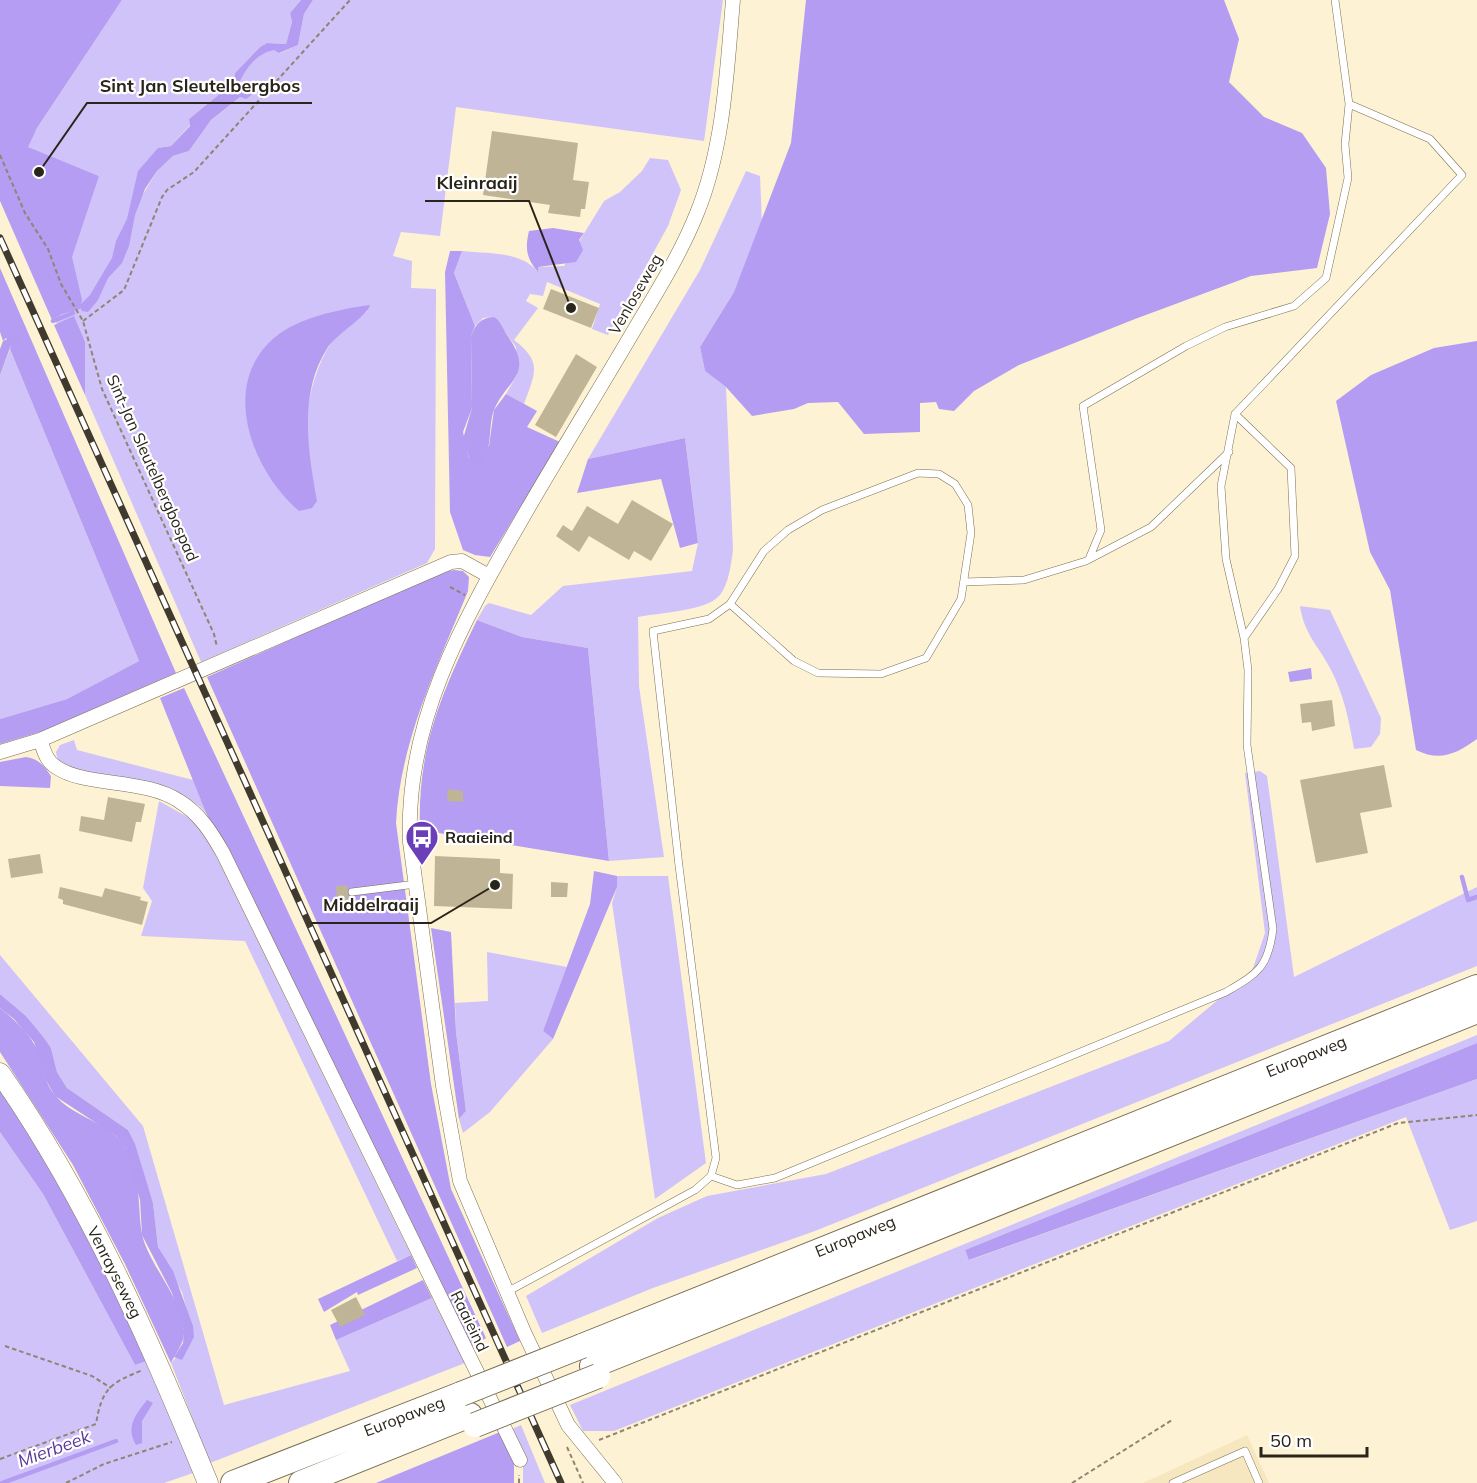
<svg xmlns="http://www.w3.org/2000/svg" width="1477" height="1483" font-family="Mulish,sans-serif">
<rect width="100%" height="100%" fill="#fef2d4"/>
<path fill="#f6e7c1" d="M1247 1435 1269 1483H1143Z"/>
<path fill="#d0c3f9" fill-rule="evenodd" d="M0 0 28 134 24 152 98 179 99 176 27 147 37 128 122 0H301L290 13 292 22 286 44 267 43 260 47 235 73 233 83 189 119 190 125 171 146 158 148 142 196 157 171 173 156 189 151 211 120 240 97 246 99 239 84C245 69 257 53 274 49L280 53 298 45 304 14 313 0H723L704 141 456 107 440 236 401 232 393 256 412 261 411 288 436 289 435 549 427 563 201 662 85 395V361L60 331 0 192ZM368 311C325 329 309 384 306 426 305 439 309 452 310 464L276 336Z
M650 158 668 160 681 190 668 226 608 335 592 329 600 304 547 282 543 296 530 294 526 301 538 308 514 340C543 362 535 373 524 404L506 394 517 375 516 347 494 317 483 318 475 326 454 273 462 251C488 254 520 251 537 271L538 267 564 266 604 201 620 192 642 171Z
M746 171 760 176 762 224 734 292 700 347 705 371 726 387 733 550C731 564 729 583 720 595 707 611 658 613 638 617L639 686 664 857 609 861 588 648 522 637 477 620 485 606 489 603 531 615 563 586 692 571 698 543 685 438 588 459 700 270Z
M10 349 139 661 67 699 0 719V375Z
M1300 606 1330 610 1381 718 1380 734 1371 747 1354 749C1349 721 1344 694 1330 668 1318 645 1304 634 1300 606Z
M74 740 77 750 193 780 206 813C177 778 113 777 69 769L58 762 56 752 60 745Z
M1260 771 1267 776 1294 977 1477 887V966L815 1231 653 1288 542 1333 526 1296 658 1218 707 1196 826 1174 1169 1041 1252 971 1265 933 1245 773Z
M159 801 193 820 203 829 411 1255 397 1261 245 941 141 936 152 901 143 888Z
M617 876H668L706 1163 655 1199 612 903 617 887Z
M487 952 567 967 543 1031 553 1039 490 1112 463 1133 459 1119 466 1111 456 1032 455 1003 488 1001Z
M0 955 143 1126 224 1405 350 1371 336 1340 432 1298 465 1363 210 1463 171 1363 194 1337 182 1292 158 1247 153 1203 128 1130 67 1088 57 1072 51 1048 26 1016 0 994Z
M1477 1035V1043L965 1250 970 1260 1477 1079V1221L1450 1230 1406 1117 614 1431H583L570 1405Z
M0 1132 43 1194 135 1365 147 1361 193 1473 164 1483H0Z
M521 1425 545 1483H523V1460L512 1429Z"/>
<path fill="#b49df2" d="M0 0H122L37 128 28 147 99 176 72 257 82 300 80 309 62 314 52 320 0 201Z
M553 228 584 233 579 240 583 250 576 262 538 267V272C526 258 525 248 529 231Z
M450 251H462L454 273 475 326 471 336 472 408 463 432 469 458 489 446 494 410 506 394 537 411 527 427 560 442 490 557 475 555 463 550 450 512 445 272Z
M0 268 176 673 43 731 0 744V719L67 699 139 661 10 349 11 344 6 338 3 341 0 332Z
M74 316 85 342V395L54 325Z
M685 438 698 543 680 548 661 479 577 493 588 459Z
M454 570 463 571 469 577 468 591C438 665 400 741 396 823L431 1084 451 1189 520 1341 507 1347 207 677 439 573Z
M477 620 522 637 588 648 609 861 420 830C417 748 442 692 477 620Z
M184 688 486 1338 470 1347 233 860 206 813 160 698Z
M26 757C39 759 44 766 51 776L50 788 0 786V762Z
M594 871 617 876V887L553 1039 543 1031 590 904Z
M431 928 451 932 456 1032 466 1111 459 1119Z
M0 1008C16 1021 34 1037 40 1057 44 1070 45 1084 55 1095 71 1116 108 1122 124 1145 142 1170 137 1206 142 1234 148 1264 180 1294 184 1330 185 1343 176 1352 171 1363L125 1264 73 1165 0 1052Z
M1477 1043V1079L969 1260 965 1250Z
M0 1087 68 1191 147 1361 135 1365 43 1194 0 1132Z
M411 1255 417 1268 358 1295 357 1292 324 1312 318 1299Z
M423 1280 432 1298 336 1340 330 1325Z
M500 1432 514 1463V1483H376Z"/>
<path fill="#b39cf1" d="M301 0H313L304 14 298 45 279 53 274 50C257 53 245 69 239 84L242 88 249 86 254 93 246 99 240 97 211 120 189 151 173 156 157 171 145 189 135 215 129 246 122 263 108 278 98 300 88 312 82 311 79 306 90 295 112 258 116 241 127 219 138 171 158 148 171 146 190 126 189 119 233 83 235 73 260 47 267 43 286 44 292 22 290 13Z
M806 0H1224L1239 39 1229 82 1264 117 1302 133 1326 168 1330 214 1317 268 1251 276 1135 319 1019 365 974 391 954 411 939 409 936 402 920 403V432L864 434 838 402 808 403 794 409 752 416 726 387 705 371 700 347 734 292 791 143Z
M370 305C367 316 337 334 328 347 298 393 308 451 317 501L312 508 299 511C252 471 219 385 274 338 297 318 340 309 370 305Z
M494 317C500 320 503 329 507 335 537 377 504 380 493 413 488 431 493 449 480 466H475L471 463 463 439 472 408 471 336C476 324 480 318 494 317Z
M18 334 21 341 11 345 0 375V349L3 341Z
M1477 341V739C1456 754 1440 762 1416 750L1390 590 1370 552 1336 401 1371 375 1434 348Z
M1311 668 1312 679 1290 682 1288 672Z
M0 994 26 1016 44 1038 51 1048 57 1072 67 1088 128 1130 135 1144 153 1203 158 1247 173 1271 193 1326 194 1337 182 1360 174 1357 183 1343 184 1330 172 1293 142 1235 140 1200 126 1148 116 1136 55 1096 46 1080 34 1042 14 1019 0 1008Z
M147 1400 153 1403 142 1421V1443L136 1445C125 1427 136 1414 147 1400Z"/>
<g fill="none" stroke-linecap="round" stroke-linejoin="round">
<path stroke="#b39cf1" stroke-width="4.5" d="M53 321 73 313
M1462 877 1468 900 1477 897
M2 1483 116 1441"/>
</g>
<path fill="#c0b497" d="M492 131 578 143 573 180 589 182 585 209H581L580 217 548 213 550 205 483 195Z
M551 289 599 308 591 328 543 309Z
M576 354 597 367 556 437 535 425Z
M632 500 673 524 651 561 634 551 629 560 589 536 579 552 556 536 563 525 572 531 587 506 618 524Z
M1332 700 1335 726 1312 731 1311 722 1302 723 1300 704Z
M1384 765 1392 807 1360 813 1368 853 1316 863 1300 780Z
M448 789 463 791V802L447 801Z
M108 797 145 804 141 822H136L132 842 79 831 81 816 104 820Z
M40 854 43 873 11 878 8 859Z
M435 856 500 859V873L513 874 512 909 434 906Z
M551 882 568 883 567 897H551Z
M347 885 349 900 337 902 336 886Z
M60 887 102 897 105 888 141 897 140 900 148 902 142 925 63 904V900L58 898Z
M356 1297 365 1315 340 1327 331 1310Z"/>
<g fill="none" stroke-linecap="round" stroke-linejoin="round">
<defs>
<path id="service" d="M1235 414 1221 486 1226 559 1244 638
M1089 559 1101 530 1083 406 1186 346 1225 327 1294 306 1326 278 1348 178 1345 144 1349 104
M964 582 1024 580 1086 561 1151 527 1229 452
M352 892 416 884
M711 1176 737 1185 775 1178 1226 992C1258 973 1268 968 1273 929L1247 745 1248 670 1244 638 1278 589 1295 556 1291 468 1235 414 1462 175 1430 139 1349 104 1335 0
M507 1292 695 1190 711 1176 716 1158 679 866 653 631 709 619 730 604 764 551 788 530 822 510 918 473 939 474 955 484 968 505 971 533 961 599 926 658 881 674 818 673 794 661 730 604
M1173 1483 1245 1451 1259 1483"/>
<path id="minor" d="M40 740C44 750 46 761 56 767 84 787 144 778 179 801 200 814 211 832 223 853L520 1460
M0 752 40 740 451 562 462 561 489 576
M615 1483 568 1425 524 1332 460 1181 443 1086 410 842C405 720 464 620 523 517 560 453 599 390 636 327 658 290 681 253 697 213 724 147 727 70 733 0"/>
<path id="secondary" d="M0 1073C88 1199 150 1341 208 1483"/>
<path id="motorway" d="M582 1346 1477 987
M592 1366 1477 1011
M233 1483 461 1394
M301 1483 470 1415"/>
</defs>
<use href="#service" stroke="#7a6f54" stroke-width="8"/>
<use href="#minor" stroke="#7a6f54" stroke-width="15"/>
<use href="#secondary" stroke="#7a6f54" stroke-width="21"/>
<use href="#motorway" stroke="#7a6f54" stroke-width="26"/>
<path stroke="#8e8572" stroke-width="2" stroke-dasharray="4.5 3" stroke-linecap="butt" d="M0 155 25 213 48 249 61 284 83 321 102 389 214 634 217 647
M83 321 124 290 162 197 167 190 194 172 350 0
M450 587 465 595
M5 1346 92 1376 111 1388
M599 1440 1398 1123 1477 1115
M567 1447 583 1483
M0 1459 96 1424C102 1388 110 1383 143 1370
M66 1483 104 1464 172 1442
M519 1483V1475
M1072 1483 1172 1420"/>
<use href="#service" stroke="#fff" stroke-width="7"/>
<use href="#minor" stroke="#fff" stroke-width="14"/>
<use href="#secondary" stroke="#fff" stroke-width="20"/>
<use href="#motorway" stroke="#fff" stroke-width="24"/>
<defs>
<path id="rail" d="M0 238 561 1483"/>
</defs>
<use href="#rail" stroke="#3f3a2d" stroke-width="7"/>
<use href="#rail" stroke="#fff" stroke-width="4.5" stroke-dasharray="14" stroke-linecap="butt"/>
<defs>
<path id="motorway-bridge" d="M461 1394 582 1346
M475 1425 598 1376"/>
</defs>
<use href="#motorway-bridge" stroke="#7a6f54" stroke-width="26" stroke-linecap="butt"/>
<use href="#motorway-bridge" stroke="#fff" stroke-width="24"/>
</g>
<defs>
<symbol id="bus-pin" viewBox="-11 -11 22 30"><path d="M0 17L-7.5 6A9.5 9.5 0 1 1 7.5 6Z" fill="#6b3fb7" stroke="#fff"/><path d="M-5-6H5V4H4V6H2V4H-2V6H-4V4H-5ZM-3.5-4V0h7V-4ZM-3.5 1.2v1.5H-2V1.2ZM2 1.2v1.5H3.5V1.2Z" fill="#fff"/></symbol>
</defs>
<g fill-rule="evenodd">
<use href="#bus-pin" x="403" y="818" width="38" height="52"/>
</g>
<g text-anchor="middle" stroke-width="4.5" stroke-linejoin="round" paint-order="stroke">
<g font-size="16" fill="#2a251a" stroke="#fff">
<text transform="translate(635 294) rotate(-60)" y="6">Venloseweg</text>
<text transform="translate(153 468) rotate(66)" y="6">Sint-Jan Sleutelbergbospad</text>
<text transform="translate(1306 1056) rotate(-22)" y="6">Europaweg</text>
<text transform="translate(855 1236) rotate(-22)" y="6">Europaweg</text>
<text transform="translate(115 1272) rotate(63)" y="6">Venrayseweg</text>
<text transform="translate(470 1321) rotate(64)" y="6">Raaieind</text>
<text transform="translate(404 1416) rotate(-21)" y="6">Europaweg</text>
</g>
<g font-size="16" font-weight="bold" fill="#2a251a" stroke="#fff" text-anchor="start">
<text x="445" y="843">Raaieind</text>
</g>
<g font-size="18" font-style="italic" fill="#5a3899" stroke="#fff">
<text transform="translate(54 1449) rotate(-20)" y="6">Mierbeek</text>
</g>
</g>
<path fill="none" stroke="#2a251a" stroke-width="2" d="M39 172L87 103H312M571 308L529 201H425M495 885L431 923H311"/>
<g fill="#2a251a" stroke="#fff" stroke-width="2">
<circle cx="39" cy="172" r="6"/>
<circle cx="571" cy="308" r="6"/>
<circle cx="495" cy="885" r="6"/>
</g>
<g font-size="18" text-anchor="middle" font-weight="bold" fill="#2a251a" stroke="#fff" stroke-width="4.5" stroke-linejoin="round" paint-order="stroke">
<text x="200" y="92">Sint Jan Sleutelbergbos</text>
<text x="477" y="189">Kleinraaij</text>
<text x="371" y="911">Middelraaij</text>
</g>
<path d="M1261 1447v9h106v-9" fill="none" stroke="#2a251a" stroke-width="3"/>
<text x="1270" y="1447" font-size="18" fill="#2a251a" stroke="#ffffff" stroke-width="4.5" paint-order="stroke">50 m</text>
</svg>
